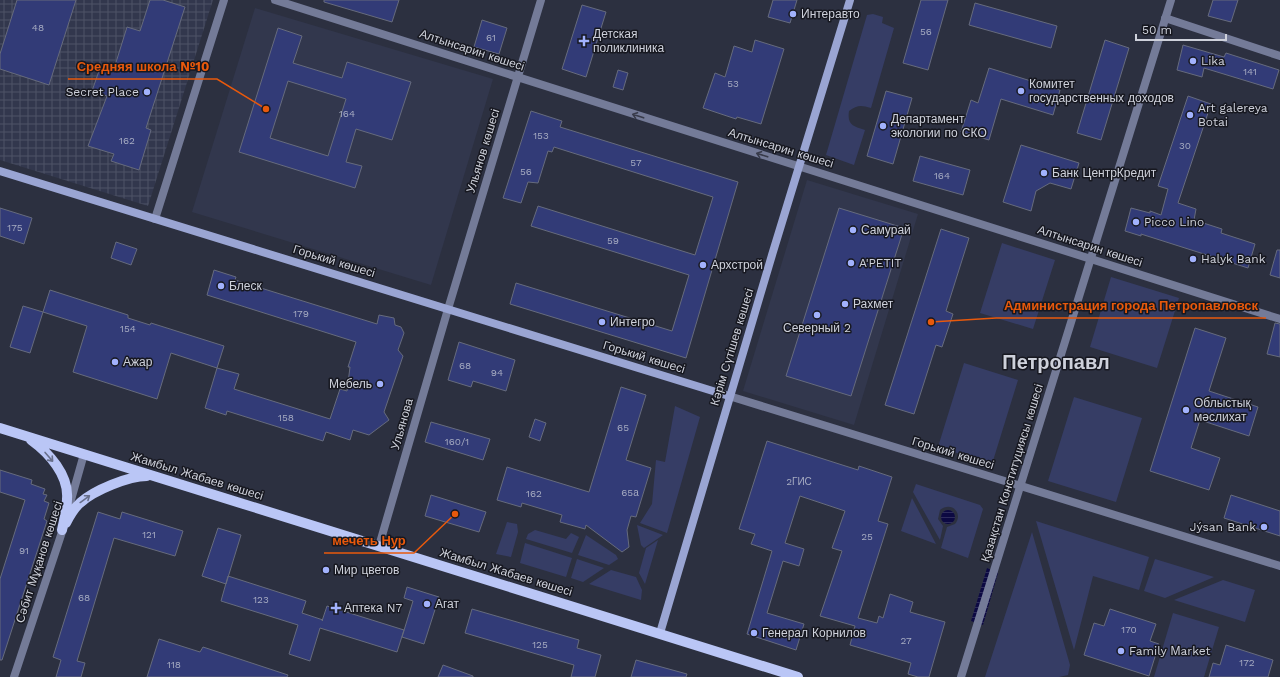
<svg xmlns="http://www.w3.org/2000/svg" width="1280" height="677" font-family="'Work Sans',sans-serif">
<defs>
<pattern id="industrial-grid" width="8" height="8" patternUnits="userSpaceOnUse"><rect width="8" height="8" fill="#32374d"/><path d="M0 4h8M4 0v8" fill="none" stroke="#4e5366"/></pattern>
<pattern id="water-rules" width="6" height="5" patternUnits="userSpaceOnUse"><rect width="6" height="5" fill="#0c0942"/><path d="M0 2.5h6" fill="none" stroke="#2e2c5d"/></pattern>
</defs>
<rect width="100%" height="100%" fill="#2c3040"/>
<path fill="#32374d" d="M255 8 493 79 431 285 192 212Z
M807 180 918 214 854 425 743 391Z"/>
<path fill="url(#industrial-grid)" d="M0 0H213L148 206 0 160Z"/>
<path fill="#363d65" d="M873 14 883 17 882 23 894 28 871 108C861 105 857 105 849 111 847 125 853 126 865 130L854 165 826 155 867 15Z
M1002 243 1055 260 1033 329 980 313Z
M1111 277 1179 298 1157 368 1090 347Z
M964 363 1018 380 992 464 938 447Z
M1074 397 1142 418 1116 502 1048 481Z
M675 406 700 417 667 533 640 523 652 504 656 460 665 462Z
M916 484 980 505 983 509 968 558 941 548 947 527 955 524C964 513 951 501 940 510L938 519 943 526 940 540 913 492Z
M912 498 936 544 901 531Z
M1036 521 1149 557 1139 590 1093 576 1074 650Z
M507 522 517 524 518 532 511 557 496 554Z
M637 525 663 535 644 548 641 545Z
M535 530 566 539 571 533 579 537 572 553 526 539 528 534Z
M1032 532 1070 665 1068 675 1059 677H985Z
M586 535 616 555 618 559 609 565 578 555Z
M658 540 645 584 639 573 646 548Z
M525 543 572 558 566 577 520 563Z
M577 559 604 568 583 582 571 578Z
M1155 559 1214 577 1165 598 1144 591Z
M611 570 636 577 642 590 641 600 589 584Z
M1223 580 1255 590 1245 622 1174 600Z
M1173 613 1219 627 1204 677H1154Z"/>
<path fill="url(#water-rules)" d="M941 517a7 7 0 1 1 14 0a7 7 0 1 1-14 0Z
M987 568 998 573 983 625 971 621Z"/>
<path fill="#323b77" stroke="#666b7d" fill-rule="evenodd" d="M17 0H76L49 85 0 69V54Z
M150 0H163L185 7 146 128 151 130 139 170 111 161 114 154 88 146 107 96 92 91 100 68 113 72 127 27 140 31Z
M324 0H399L392 22 324 2Z
M773 0H797L790 23 768 17Z
M921 0H948L928 70 903 63Z
M1213 0H1238L1231 22 1208 16Z
M975 3 1057 26 1051 48 969 25Z
M582 5 606 12 586 77 562 69Z
M482 20 507 28 499 54 474 47Z
M278 28 302 36 293 63 342 78 347 62 411 82 392 140 356 129 346 162 362 166 355 188 239 152ZM288 81 346 99 328 156 270 138Z
M755 40 784 49 761 124 737 117 736 119 703 108 715 73 725 77 734 46 752 52Z
M1105 40 1129 48 1101 140 1077 133Z
M1183 45 1224 57 1226 53 1279 70 1273 89 1204 68 1202 77 1177 70Z
M989 68 1060 90 1053 115 1001 99 989 140 961 132 971 100 978 103Z
M618 70 628 73 623 90 613 87Z
M886 91 912 98 893 164 867 156Z
M1188 96 1211 104 1178 203 1196 209 1194 220 1222 229 1221 233 1255 244 1248 268 1141 234V236L1125 231 1131 208 1150 213V211L1161 215 1168 189 1158 186Z
M531 111 562 121 560 127 738 182 686 358 510 304 516 283 672 331 689 275 531 226 538 206 695 255 713 197 554 147 552 152 548 151 538 183 528 182 521 203 503 198Z
M1021 145 1079 163 1071 189 1050 183 1036 191 1031 211 1003 202Z
M920 156 970 170 963 195 913 181Z
M0 208 32 218 24 244 0 236Z
M839 208 904 228 851 396 786 376Z
M941 229 969 238 946 311 953 314 942 347 936 345 914 414 885 405Z
M116 242 137 249 131 265 111 258Z
M1277 250H1280V278L1270 275Z
M214 270 236 277 235 280 377 324 379 315 394 318 395 325 401 327 404 333 398 350 403 356 384 412 389 420 369 435 353 430 350 440 326 432 323 441 227 411 226 415 205 408 217 368 239 374 234 389 330 419 340 389 347 391 350 367H348L356 342 207 295Z
M50 290 128 315V318L150 325 151 323 224 346 217 368 171 353 157 399 73 372 87 326 43 312Z
M23 306 43 312 30 353 10 347Z
M1275 323 1280 324V357L1267 354Z
M1195 328 1226 338 1209 391 1258 407 1249 436 1200 420 1191 448 1220 458 1209 490 1150 471Z
M459 342 515 360 506 391 473 381 471 387 448 380Z
M621 387 646 395 626 460 651 468 636 517 631 516 627 530 629 547 622 552 586 525 585 529 560 522 562 515 522 503 521 507 497 500 507 467 589 492Z
M535 419 546 423 540 441 529 437Z
M431 422 490 439 483 460 425 442Z
M767 441 858 470 859 466 892 477 878 521 888 524 858 618 877 623 879 616 883 618 890 594 913 602 910 612 945 622 929 677H918L908 674 911 663 850 645 855 626 820 616 842 551 832 548 845 511 800 496 785 543 804 549 799 566 783 561 767 613 804 624 796 650 747 634 772 551 751 544 755 534 739 529Z
M0 470 32 480 31 484 45 489 43 494 47 495 44 501 49 503 44 519 47 521 2 660H0V579L25 500 0 492Z
M431 495 486 512 479 532 425 516Z
M1231 495 1280 511V536L1224 518Z
M98 512 120 519 122 512 183 531 175 556 114 538 77 661 85 663 81 677H56L61 660 53 657Z
M218 528 241 535 226 584 202 576Z
M228 576 306 601 302 613 323 620 322 621 327 606 404 630 397 652 320 628 310 661 289 654 298 625 221 601Z
M407 587 439 597 424 644 402 637 413 601 404 598Z
M472 609 579 640 577 648 601 655 595 677H571L574 665 465 633Z
M1110 609 1156 624 1150 641 1159 644 1149 676 1084 655 1094 623 1104 626Z
M159 639 200 652 203 647 288 675 287 677H147Z
M1226 645 1273 660 1268 677H1209L1213 663 1220 665Z
M636 660 687 674 686 677H631Z
M443 665 473 676V677H438Z"/>
<g fill="none" stroke-linecap="round" stroke-linejoin="round">
<path stroke="#747b98" stroke-width="8" d="M961 677 1171 0"/>
<path stroke="#747b98" stroke-width="8" d="M275 0 1280 319
M1165 18 1280 56
M155 219 224 0
M729 396 1280 566"/>
<path stroke="#747b98" stroke-width="8" d="M69 507 84 454
M379 546 448 309 541 0
M14 677 64 526"/>
<path stroke="#9aa5d3" stroke-width="8" d="M0 171 729 396
M660 633 772 255 850 0"/>
<path stroke="#bac6f6" stroke-width="10" d="M0 428 798 677
M31 440C49 453 69 475 67 499 67 509 64 520 62 530
M66 523C70 515 74 508 80 503 94 490 129 476 147 476"/>
</g>
<defs><path id="oneway-shaft" d="M-6 0H5M1.5-3L5.5 0L1.5 3" fill="none" stroke-width="1.6" stroke-linecap="round" stroke-linejoin="round"/></defs>
<g stroke="#383b4a">
<use href="#oneway-shaft" transform="translate(638 116) rotate(-162)"/>
<use href="#oneway-shaft" transform="translate(762 155) rotate(-162)"/>
</g>
<g stroke="#686f8b">
<use href="#oneway-shaft" transform="translate(49 457) rotate(49)"/>
<use href="#oneway-shaft" transform="translate(85 499) rotate(-36)"/>
</g>
<g fill="#a2b2fd" stroke="#171820" stroke-width="1.5">
<circle cx="793" cy="14" r="4"/>
<path d="M582 35h4v4h4v4h-4v4h-4v-4h-4v-4h4z"/>
<circle cx="1193" cy="61" r="4"/>
<circle cx="1021" cy="91" r="4"/>
<circle cx="147" cy="92" r="4"/>
<circle cx="1190" cy="115" r="4"/>
<circle cx="883" cy="126" r="4"/>
<circle cx="1044" cy="173" r="4"/>
<circle cx="1136" cy="222" r="4"/>
<circle cx="853" cy="230" r="4"/>
<circle cx="1193" cy="259" r="4"/>
<circle cx="851" cy="263" r="4"/>
<circle cx="703" cy="265" r="4"/>
<circle cx="221" cy="286" r="4"/>
<circle cx="845" cy="304" r="4"/>
<circle cx="817" cy="315" r="4"/>
<circle cx="602" cy="322" r="4"/>
<circle cx="115" cy="362" r="4"/>
<circle cx="380" cy="384" r="4"/>
<circle cx="1186" cy="410" r="4"/>
<circle cx="1264" cy="527" r="4"/>
<circle cx="326" cy="570" r="4"/>
<circle cx="427" cy="604" r="4"/>
<path d="M334 602h4v4h4v4h-4v4h-4v-4h-4v-4h4z"/>
<circle cx="754" cy="633" r="4"/>
<circle cx="1121" cy="651" r="4"/>
</g>
<g text-anchor="middle" stroke-width="3" stroke-linejoin="round" paint-order="stroke">
<g font-size="10" fill="#a7acc2">
<text x="38" y="31">48</text>
<text x="926" y="35">56</text>
<text x="491" y="41">61</text>
<text x="1250" y="75">141</text>
<text x="733" y="87">53</text>
<text x="347" y="117">164</text>
<text x="541" y="139">153</text>
<text x="127" y="144">162</text>
<text x="1185" y="149">30</text>
<text x="636" y="166">57</text>
<text x="526" y="175">56</text>
<text x="942" y="179">164</text>
<text x="15" y="231">175</text>
<text x="613" y="244">59</text>
<text x="301" y="317">179</text>
<text x="128" y="332">154</text>
<text x="465" y="369">68</text>
<text x="497" y="376">94</text>
<text x="286" y="421">158</text>
<text x="623" y="431">65</text>
<text x="457" y="445">160/1</text>
<text x="799" y="485">2ГИС</text>
<text x="630" y="496">65а</text>
<text x="534" y="497">162</text>
<text x="149" y="538">121</text>
<text x="867" y="540">25</text>
<text x="24" y="554">91</text>
<text x="84" y="601">68</text>
<text x="261" y="603">123</text>
<text x="1129" y="633">170</text>
<text x="906" y="644">27</text>
<text x="540" y="648">125</text>
<text x="1247" y="666">172</text>
<text x="174" y="668">118</text>
</g>
<g font-size="12" fill="#ced1db" stroke="#171820" text-anchor="start">
<text x="801" y="18">Интеравто</text>
<text x="593" y="38">Детская<tspan x="593" dy="14">поликлиника</tspan></text>
<text x="1201" y="65">Lika</text>
<text x="1029" y="88">Комитет<tspan x="1029" dy="14">государственных доходов</tspan></text>
<text x="139" y="96" text-anchor="end">Secret Place</text>
<text x="1198" y="112">Art galereya<tspan x="1198" dy="14">Botai</tspan></text>
<text x="891" y="123">Департамент<tspan x="891" dy="14">экологии по СКО</tspan></text>
<text x="1052" y="177">Банк ЦентрКредит</text>
<text x="1144" y="226">Picco Lino</text>
<text x="861" y="234">Самурай</text>
<text x="1201" y="263">Halyk Bank</text>
<text x="859" y="267">A'PETIT</text>
<text x="711" y="269">Архстрой</text>
<text x="229" y="290">Блеск</text>
<text x="853" y="308">Рахмет</text>
<text x="610" y="326">Интегро</text>
<text x="817" y="332" text-anchor="middle">Северный 2</text>
<text x="123" y="366">Ажар</text>
<text x="372" y="388" text-anchor="end">Мебель</text>
<text x="1194" y="407">Облыстық<tspan x="1194" dy="14">мәслихат</tspan></text>
<text x="1256" y="531" text-anchor="end">Jýsan Bank</text>
<text x="334" y="574">Мир цветов</text>
<text x="435" y="608">Агат</text>
<text x="344" y="612">Аптека N7</text>
<text x="762" y="637">Генерал Корнилов</text>
<text x="1129" y="655">Family Мarket</text>
</g>
<g font-size="12" fill="#ced1db" stroke="#171820">
<text transform="translate(472 50) rotate(18)" y="4">Алтынсарин көшесі</text>
<text transform="translate(781 148) rotate(17)" y="4">Алтынсарин көшесі</text>
<text transform="translate(483 151) rotate(-73)" y="4">Ульянов көшесі</text>
<text transform="translate(1090 246) rotate(18)" y="4">Алтынсарин көшесі</text>
<text transform="translate(334 261) rotate(17)" y="4">Горький көшесі</text>
<text transform="translate(732 347) rotate(-73)" y="4">Кәрім Сүтішев көшесі</text>
<text transform="translate(644 357) rotate(17)" y="4">Горький көшесі</text>
<text transform="translate(402 424) rotate(-74)" y="4">Ульянова</text>
<text transform="translate(953 453) rotate(17)" y="4">Горький көшесі</text>
<text transform="translate(1012 473) rotate(-73)" y="4">Қазақстан Конституциясы көшесі</text>
<text transform="translate(197 476) rotate(17)" y="4">Жамбыл Жабаев көшесі</text>
<text transform="translate(39 562) rotate(-72)" y="4">Сәбит Мұқанов көшесі</text>
<text transform="translate(506 572) rotate(17)" y="4">Жамбыл Жабаев көшесі</text>
</g>
<g font-size="20" font-weight="bold" fill="#ced1db" stroke="#171820">
<text x="1056" y="369">Петропавл</text>
</g>
</g>
<path fill="none" stroke="#e8590c" stroke-width="1.5" d="M266 109L217 79H68M931 322L996 318H1266M455 514L414 553H324"/>
<g fill="#e8590c" stroke="#171820" stroke-width="1.5">
<circle cx="266" cy="109" r="4"/>
<circle cx="931" cy="322" r="4"/>
<circle cx="455" cy="514" r="4"/>
</g>
<g font-size="13" text-anchor="middle" font-weight="bold" fill="#e8590c" stroke="#171820" stroke-width="3" stroke-linejoin="round" paint-order="stroke">
<text x="143" y="71">Средняя школа №10</text>
<text x="1131" y="310">Администрация города Петропавловск</text>
<text x="369" y="545">мечеть Нур</text>
</g>
<path d="M1136 34v6h90v-6" fill="none" stroke="#ced1db" stroke-width="2"/>
<text x="1142" y="34" font-size="12" fill="#ced1db" stroke="#171820" stroke-width="3" paint-order="stroke">50 m</text>
</svg>
